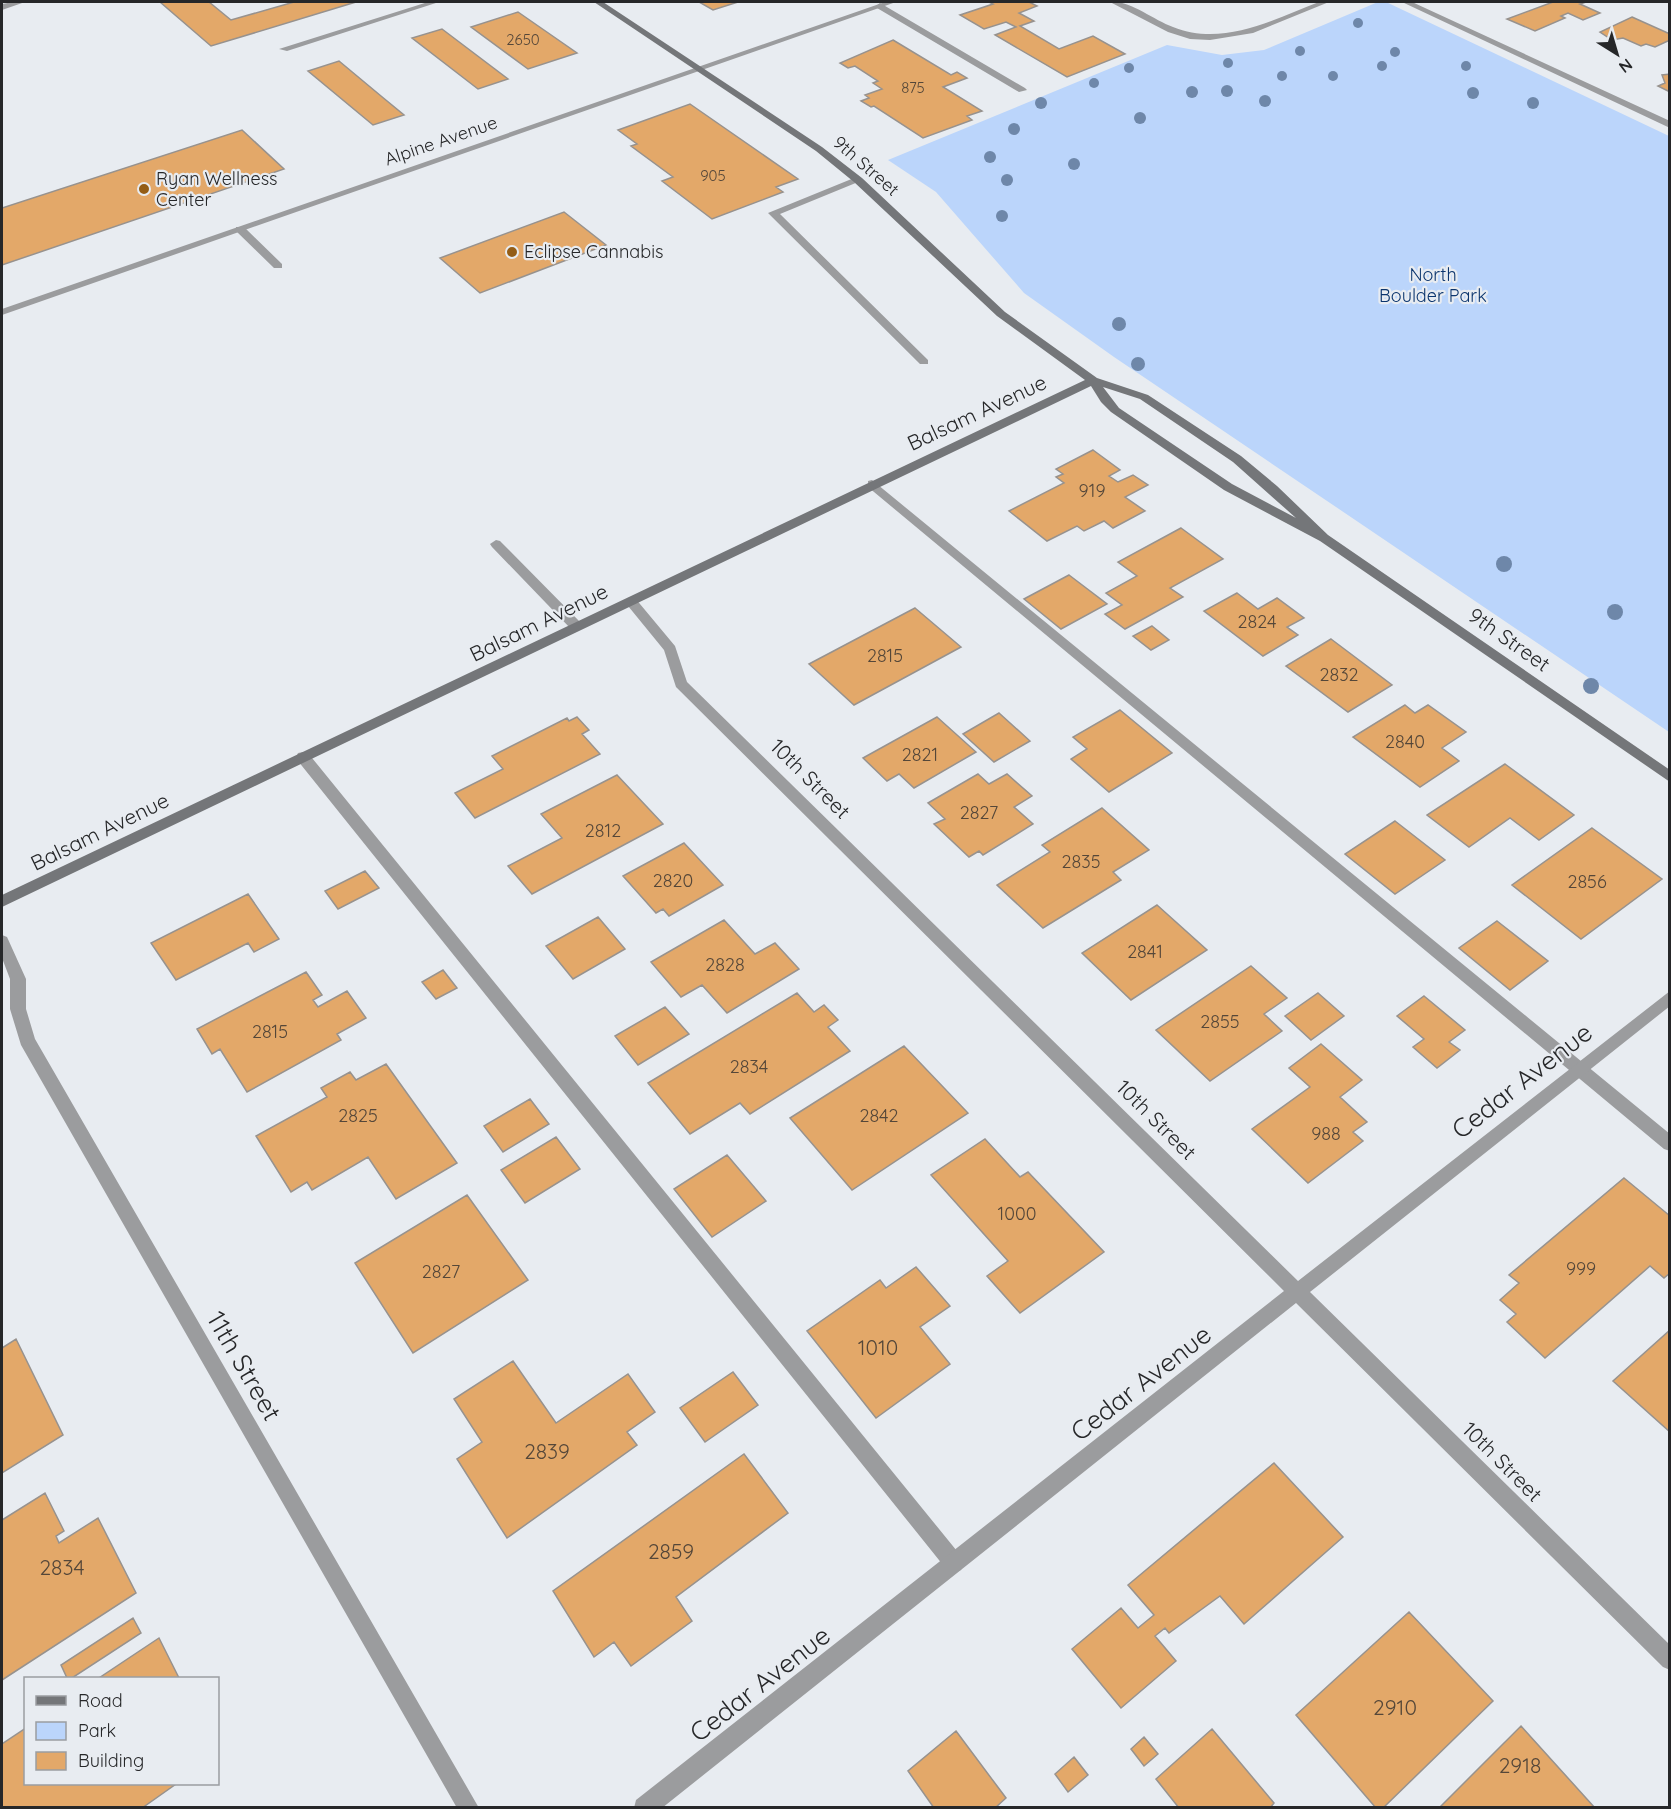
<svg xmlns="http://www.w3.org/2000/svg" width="1671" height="1809" font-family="Quicksand,sans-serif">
<rect width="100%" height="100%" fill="#e8ecf1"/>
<path fill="#bbd5fb" d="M1378 2H1386L1669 136V732L1114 357 1024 293 936 192 888 160 1167 45 1222 55 1264 50Z"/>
<path fill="#e3a869" stroke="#97928e" stroke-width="1.5" d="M160 2H209L231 20 294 2H356L211 46Z
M699 2H738L713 10Z
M989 2H1029L1037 6 1019 13 1034 21 1020 26 1059 49 1093 36 1125 54 1067 77 995 35 1016 27 1006 22 984 29 960 15 993 4Z
M1553 2H1586L1580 4 1600 13 1583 20 1568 13 1561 16 1565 18 1535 31 1507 19Z
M518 12 577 53 528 69 471 27Z
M1632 17 1670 34V40L1655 47 1646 44 1641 46 1623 38 1612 40 1600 32Z
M442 29 508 79 478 89 412 38Z
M893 40 951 75 957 72 967 78 943 87 982 111 967 116 972 120 923 138 874 106 871 107 861 101 869 98 865 95 882 89 873 83 878 81 855 66 848 68 840 63Z
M339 61 381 96 404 115 373 125 308 71Z
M1670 74V92L1658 86 1665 83 1662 75Z
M690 104 798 179 776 187 783 192 712 219 662 181 673 177 631 146 637 144 618 130Z
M242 130 284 169 2 265V208Z
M564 212 606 245 480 293 440 258Z
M1093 450 1120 470 1109 476 1118 482 1133 475 1148 485 1125 497 1145 511 1113 528 1104 521 1084 531 1077 526 1047 541 1009 511 1064 483 1056 477 1063 474 1056 469Z
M1181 528 1223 559 1170 588 1183 597 1125 629 1105 614 1122 605 1106 593 1137 576 1118 562Z
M1069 575 1107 604 1061 629 1024 599Z
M1237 593 1258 609 1277 598 1304 618 1287 627 1298 635 1263 656 1204 611Z
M915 608 961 647 854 705 809 664Z
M1152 626 1169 640 1151 650 1133 636Z
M1331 639 1392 685 1348 712 1286 666Z
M1405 705 1415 713 1428 705 1466 732 1442 748 1459 761 1420 787 1353 737Z
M1120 710 1172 753 1109 792 1071 759 1087 749 1073 737Z
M999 713 1030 741 994 762 963 734Z
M577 717 589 730 582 734 600 754 475 818 455 793 503 769 492 756 567 718 569 721Z
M937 717 976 752 914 788 899 774 887 781 863 758Z
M1505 764 1574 815 1539 840 1510 818 1469 847 1427 815Z
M978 774 989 784 1007 774 1032 796 1014 807 1033 824 983 855 979 851 969 857 934 824 945 819 928 803Z
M617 775 663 824 532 894 508 866 562 838 541 814Z
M1102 808 1149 850 1113 872 1121 880 1043 928 997 885 1050 852 1042 845Z
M1395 821 1445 860 1395 894 1345 854Z
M1592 828 1662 879 1581 939 1512 885Z
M684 843 723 885 669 916 663 909 656 913 623 876Z
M365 871 379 888 338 909 325 891Z
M248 894 279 939 254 952 248 943 176 980 151 943Z
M1157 905 1207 950 1131 1000 1082 953Z
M598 917 625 949 573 979 546 946Z
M724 920 755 954 775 943 799 969 727 1013 702 985 681 997 651 962Z
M1497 921 1548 961 1510 990 1459 948Z
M1251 966 1287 998 1264 1014 1282 1031 1210 1081 1156 1030Z
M443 970 457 988 436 999 422 982Z
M306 972 322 995 313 1000 318 1007 347 991 366 1018 337 1034 341 1040 247 1092 220 1049 212 1054 197 1029Z
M797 993 814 1012 824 1005 838 1020 828 1027 850 1051 750 1114 740 1103 690 1134 648 1083Z
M1318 993 1344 1016 1311 1040 1285 1016Z
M1424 996 1465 1030 1449 1042 1460 1050 1437 1068 1413 1047 1424 1039 1397 1016Z
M665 1007 689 1034 638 1065 615 1036Z
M1321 1044 1362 1080 1340 1097 1367 1122 1353 1132 1363 1141 1308 1183 1252 1129 1310 1087 1289 1068Z
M904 1046 968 1113 852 1190 790 1118Z
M386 1064 457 1163 396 1199 368 1157 312 1190 307 1182 291 1192 256 1136 327 1097 321 1088 350 1072 356 1080Z
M530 1099 549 1124 503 1152 484 1126Z
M556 1137 580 1169 525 1203 501 1170Z
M985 1139 1020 1177 1028 1172 1104 1252 1020 1313 987 1276 1008 1261 931 1175Z
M727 1155 766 1201 712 1237 674 1189Z
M1624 1178 1670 1216V1273L1664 1278 1650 1266 1545 1358 1507 1322 1516 1314 1500 1300 1519 1283 1509 1275Z
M467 1195 528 1280 413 1353 355 1263Z
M916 1267 950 1306 920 1327 950 1364 876 1418 807 1331 880 1280 886 1288Z
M1670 1330V1432L1613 1381Z
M16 1339 63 1435 2 1473V1348Z
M513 1361 556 1423 628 1374 655 1412 627 1432 637 1445 507 1538 457 1459 482 1442 454 1399Z
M733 1372 758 1405 705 1442 680 1408Z
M744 1454 788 1513 676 1597 692 1621 631 1666 614 1642 594 1657 553 1591Z
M1274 1463 1343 1537 1244 1624 1220 1596 1169 1633 1165 1628 1155 1636 1176 1661 1121 1708 1072 1649 1121 1608 1138 1628 1154 1615 1128 1585Z
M45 1493 64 1531 56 1536 59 1543 98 1518 136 1593 2 1680V1520Z
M1409 1612 1493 1701 1383 1808H1376L1296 1715Z
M133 1618 141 1633 72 1678H67L61 1665Z
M159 1638 179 1678H99Z
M1521 1726 1595 1808H1439Z
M26 1728V1784H176L142 1808H2V1744Z
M1212 1729 1274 1803 1270 1808H1179L1156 1779Z
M956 1731 1006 1798 995 1808H934L908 1771Z
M1144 1737 1158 1754 1144 1766 1131 1749Z
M1074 1757 1088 1775 1068 1792 1055 1774Z"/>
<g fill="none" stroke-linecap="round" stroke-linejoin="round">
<path fill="#9b9c9e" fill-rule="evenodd" d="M428 2H439L287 51 279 49Z
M1402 2H1412L1670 121V128Z
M880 3 1025 88 1027 90 1019 92 877 8 876 6Z
M854 178 863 180 780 214 928 360V364H920L768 213Z
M236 227H244L282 264V268H274L236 231Z
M872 480 1670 1134V1151L1664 1149 868 487V481Z
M496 540 500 541 581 623 583 626 581 629H571L492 547 490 544Z
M303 752 308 753 961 1556 964 1563 961 1570 954 1573 947 1570 298 761 296 757 298 753Z"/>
<path fill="#9b9c9e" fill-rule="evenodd" d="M13 2H25L2 10V4Z
M885 2H896L2 315V309Z
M1110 2C1130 0 1153 20 1173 27 1223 47 1272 20 1319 2H1329L1253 33 1210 40 1190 39 1168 32Z
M630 597 635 598 675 646 687 682 1298 1281 1670 991V1006L1310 1292 1670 1645V1670L1663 1667 1296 1303 662 1808H634L636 1800 1284 1291 676 687 664 650 624 601Z
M2 935 7 937 26 979V1009L35 1039 479 1808H457L21 1045 10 1009V979L2 958Z"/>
<path fill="#747679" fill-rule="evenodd" d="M594 2H603L822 147 862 178 1005 312 1097 378 1148 395 1241 456 1277 486 1328 535 1670 770V782L1320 541 1224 490 1111 412 1101 402 1091 386 2 907V895L1085 380 997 316 854 182 816 151ZM1103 387 1140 399 1233 462 1296 518 1232 484 1119 408Z"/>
</g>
<g fill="#6e87a9">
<circle cx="1358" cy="23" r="5"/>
<circle cx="1300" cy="51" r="5"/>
<circle cx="1395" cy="52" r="5"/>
<circle cx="1228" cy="63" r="5"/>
<circle cx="1382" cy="66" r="5"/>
<circle cx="1466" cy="66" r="5"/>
<circle cx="1129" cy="68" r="5"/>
<circle cx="1282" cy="76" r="5"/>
<circle cx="1333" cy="76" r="5"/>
<circle cx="1094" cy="83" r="5"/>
<circle cx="1227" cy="91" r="6"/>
<circle cx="1192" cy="92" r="6"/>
<circle cx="1473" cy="93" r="6"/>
<circle cx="1265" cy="101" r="6"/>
<circle cx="1041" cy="103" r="6"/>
<circle cx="1533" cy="103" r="6"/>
<circle cx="1140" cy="118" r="6"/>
<circle cx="1014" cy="129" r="6"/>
<circle cx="990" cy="157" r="6"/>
<circle cx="1074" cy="164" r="6"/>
<circle cx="1007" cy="180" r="6"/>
<circle cx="1002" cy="216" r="6"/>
<circle cx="1119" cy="324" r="7"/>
<circle cx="1138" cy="364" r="7"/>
<circle cx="1504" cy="564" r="8"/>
<circle cx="1615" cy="612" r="8"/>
<circle cx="1591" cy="686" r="8"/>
</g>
<g fill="#945d16" stroke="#e8ecf1" stroke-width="2">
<circle cx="144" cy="189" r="6"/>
<circle cx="512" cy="252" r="6"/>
</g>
<g text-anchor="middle" stroke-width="4.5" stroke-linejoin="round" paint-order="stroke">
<g font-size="15" fill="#554739">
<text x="523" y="45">2650</text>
<text x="913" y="93">875</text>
<text x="713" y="181">905</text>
</g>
<g font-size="18" fill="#262729" stroke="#e8ecf1">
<text transform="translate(441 141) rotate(-19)" y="6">Alpine Avenue</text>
<text transform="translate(866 166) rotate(41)" y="6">9th Street</text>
</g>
<g font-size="18" fill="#262729" stroke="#e8ecf1" text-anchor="start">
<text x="156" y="185">Ryan Wellness<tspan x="156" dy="21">Center</tspan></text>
<text x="524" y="258">Eclipse Cannabis</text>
</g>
<g font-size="18" fill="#0b356e" stroke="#e8ecf1">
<text x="1433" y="281">North<tspan x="1433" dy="21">Boulder Park</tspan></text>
</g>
<g font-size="18" fill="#554739">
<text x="1092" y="497">919</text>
<text x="1257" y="628">2824</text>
<text x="885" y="662">2815</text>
<text x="1339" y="681">2832</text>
<text x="1405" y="748">2840</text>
<text x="920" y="761">2821</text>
<text x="979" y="819">2827</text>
<text x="603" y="837">2812</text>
<text x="1081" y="868">2835</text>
<text x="673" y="887">2820</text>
<text x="1587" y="888">2856</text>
<text x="1145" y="958">2841</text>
<text x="725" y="971">2828</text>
<text x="1220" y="1028">2855</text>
<text x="270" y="1038">2815</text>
<text x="749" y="1073">2834</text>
<text x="358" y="1122">2825</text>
<text x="879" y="1122">2842</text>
<text x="1326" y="1140">988</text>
<text x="1017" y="1220">1000</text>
<text x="1581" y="1275">999</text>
<text x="441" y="1278">2827</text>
</g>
<g font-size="21" fill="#262729" stroke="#e8ecf1">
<text transform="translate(977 413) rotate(-25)" y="7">Balsam Avenue</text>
<text transform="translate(539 623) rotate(-26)" y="7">Balsam Avenue</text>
<text transform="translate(1509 640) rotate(35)" y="7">9th Street</text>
<text transform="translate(810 779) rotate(45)" y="7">10th Street</text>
<text transform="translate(100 832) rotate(-26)" y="7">Balsam Avenue</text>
<text transform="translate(1156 1120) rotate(45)" y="7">10th Street</text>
<text transform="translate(1502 1462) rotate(45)" y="7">10th Street</text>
</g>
<g font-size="21" fill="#554739">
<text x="878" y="1355">1010</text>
<text x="547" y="1459">2839</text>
<text x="671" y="1559">2859</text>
<text x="62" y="1575">2834</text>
<text x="1395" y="1715">2910</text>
<text x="1520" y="1773">2918</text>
</g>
<g font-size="26" fill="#262729" stroke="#e8ecf1">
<text transform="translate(1522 1081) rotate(-38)" y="9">Cedar Avenue</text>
<text transform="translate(244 1366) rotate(60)" y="9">11th Street</text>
<text transform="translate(1141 1383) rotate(-38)" y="9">Cedar Avenue</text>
<text transform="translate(760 1684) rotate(-38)" y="9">Cedar Avenue</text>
</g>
</g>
<rect width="1671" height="1809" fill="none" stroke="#262729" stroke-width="6"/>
<rect x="24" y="1677" width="195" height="108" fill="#e8ecf1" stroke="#9a9da1" stroke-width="1.5"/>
<rect x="36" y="1696" width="30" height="9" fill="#747679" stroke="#9a9da1" stroke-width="1.5"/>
<text x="78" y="1707" font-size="18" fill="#262729">Road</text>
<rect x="36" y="1722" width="30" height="18" fill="#bbd5fb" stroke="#9a9da1" stroke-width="1.5"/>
<text x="78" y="1737" font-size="18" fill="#262729">Park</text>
<rect x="36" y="1752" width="30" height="18" fill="#e3a869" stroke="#9a9da1" stroke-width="1.5"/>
<text x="78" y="1767" font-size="18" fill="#262729">Building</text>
<g transform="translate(1617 54) rotate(143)" stroke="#e8ecf1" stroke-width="4.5" paint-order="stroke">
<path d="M0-4.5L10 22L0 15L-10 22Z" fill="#262729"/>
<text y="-9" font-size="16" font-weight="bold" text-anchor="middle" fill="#262729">N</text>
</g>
</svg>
